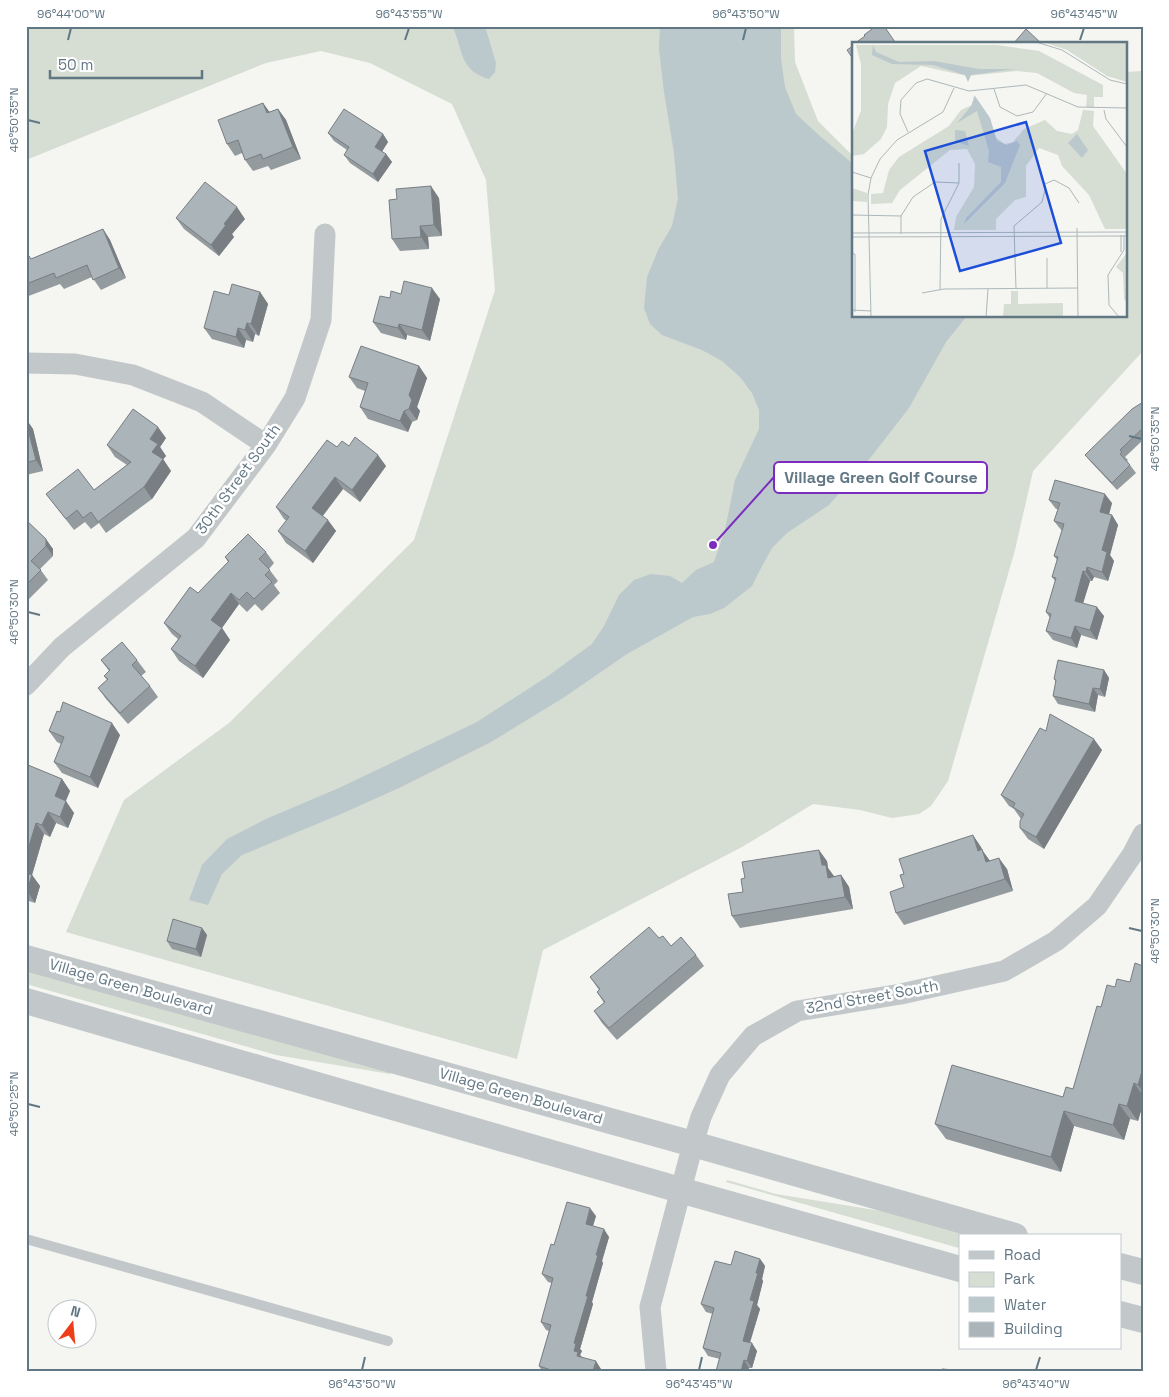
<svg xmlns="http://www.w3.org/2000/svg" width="1169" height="1397" font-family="'Space Grotesk',sans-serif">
<rect width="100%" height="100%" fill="#f5f5f1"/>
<path fill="#d6ddd2" d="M26 26H794L795 62 818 121 853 156V316H1125V72L1143 71V351L1033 471 1015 550 948 781 931 806 919 814 892 818 860 810 813 804 742 847 543 950 517 1059 66 932 124 800 229 723 414 540 495 290 486 180 452 104 370 63 321 51 266 63 26 160Z
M26 969 391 1072 390 1074 276 1055 26 984Z
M727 1180 776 1194 881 1211 967 1236H960V1248H959L726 1182Z"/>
<path fill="#bbc8cc" d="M452 26H485L496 63 495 72 489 79C458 70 464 49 452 26Z
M660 26H781V59L785 87 796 114 821 137 853 164V316H967L946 342 909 408 871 457 829 505 787 533 772 548 761 568 752 586 724 608 710 614 693 617 627 654 563 698 491 742 399 788 341 814 242 855 222 874 208 905 189 900 202 865 227 839 266 819 339 788 477 722 548 676 592 644 604 626 619 595 634 580 651 574 670 576 682 583 696 570 714 562 725 530 735 480 759 429V410L752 393 740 377 722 361 702 350 662 335 650 324 644 308 647 277 658 250 672 226 678 199 674 153 664 92 659 49Z"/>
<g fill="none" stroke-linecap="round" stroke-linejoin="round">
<path stroke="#c2c7c9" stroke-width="10" d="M26 1239 388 1341"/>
<path stroke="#c2c7c9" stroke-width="21" d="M26 363 75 364 133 375 202 402 266 445
M26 685 62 647 196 538 266 445 295 398 321 320 325 234
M656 1371 650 1307 693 1144 701 1117 720 1075 753 1036 797 1011 901 994 1004 971 1056 941 1097 906 1132 855 1143 834"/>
<path stroke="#c2c7c9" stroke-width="26" d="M26 958 693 1144 1015 1236
M26 1001 680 1190 960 1269
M1120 1266 1143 1272
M1120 1314 1143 1320"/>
</g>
<path fill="#939b9f" d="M263 103 269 112 278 109 286 120 301 159 271 170 268 166 253 171 245 160 242 153 235 156 227 144Z
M328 133 383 134 388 142 382 152 386 154 392 162 378 182 350 163 344 155 347 150 334 141Z
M439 198 442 236 428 237 429 249 400 251 392 239Z
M176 218 245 219 232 234 234 237 219 256 184 229Z
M103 229 110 240 126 278 101 290 92 277 64 289 60 284 26 297V257L29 256 31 259Z
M260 292 268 304 259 336 255 334 253 342 246 340 244 348 212 339 204 328 229 295Z
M401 294 440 299 430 341 407 335 406 340 381 333 373 322 390 298Z
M419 366 427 378 417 407 420 411 417 420 412 422 408 432 368 419 360 407 365 391 357 388 349 377Z
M1143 402V440L1125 457 1128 460 1127 461 1136 473 1117 490 1091 462 1085 455Z
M26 419 33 429 43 471 26 475Z
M166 438 160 447 166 456 163 459 171 471 152 499 106 533 99 523 91 529 85 522 74 530 46 494 94 490 127 465 115 457 107 445Z
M349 446 386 466 360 502 343 489 323 516 336 531 313 563 286 543 278 531 287 521 284 519 276 507 337 447Z
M1049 500 1112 503 1109 515H1112L1118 525 1110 555 1114 561 1108 581 1094 577 1092 581H1090L1083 603 1104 616 1097 640 1081 635 1077 648 1053 640 1046 631 1050 618 1046 612 1055 581 1052 577 1057 560 1054 556 1062 531 1054 521 1058 509H1056Z
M26 520 53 549V556L40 569 48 580 29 599 26 597Z
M266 552 274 563 269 569 278 581 274 585 280 593 262 611 255 604 247 612 239 604 222 628 230 640 203 678 179 661 171 649 178 639 172 634 164 623 198 593 228 562 225 557Z
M101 660H137L146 672 141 676 150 686 158 697 128 724 106 699 98 688 107 680 104 676 109 671Z
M1104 670 1109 678 1105 697 1098 695 1095 712 1058 704 1053 696 1056 682 1054 679Z
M49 731 120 735 98 788 62 773 54 762 61 744 57 742Z
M1046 731 1102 750 1044 849 1028 839 1020 828 1021 819 1014 809 1009 806 1001 795Z
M26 769 62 779 70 791 65 801 74 813 68 828 56 823 50 837 44 834 32 875 40 886 35 903 26 900Z
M981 847 982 850 990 861 1007 869 1013 891 904 925 896 913Z
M827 861 828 868 834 877 841 875 849 887 853 909 740 928 732 916 743 892Z
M202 928 207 935 201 957 172 949 167 941Z
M659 938 671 946 696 955 704 966 617 1040 602 1023 594 1011 604 1003 597 992 599 990 590 977Z
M1143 966V1104L1138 1121 1130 1119 1124 1140 1074 1126 1061 1172 946 1139 935 1124 1063 1097 1073 1089 1101 1007 1115 987 1130 982Z
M596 1216 593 1226 609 1237 602 1261 603 1263 592 1302 593 1304 580 1349 582 1351 580 1355 582 1357 601 1369 600 1371H542L539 1366 549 1331 546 1330 541 1322 552 1283 548 1282 542 1274 554 1245Z
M760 1259 765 1266 762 1279 763 1281 757 1305 760 1309 750 1343 757 1351 752 1368H749L748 1371H716L720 1359 708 1356 703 1348 713 1314 706 1312 701 1304 731 1265Z"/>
<path fill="#787e82" d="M263 103 271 114 267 113Z
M278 109 286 120 301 159 293 147Z
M383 134 388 142 380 154 375 147Z
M386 154 392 162 378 182 373 174Z
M431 186 439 198 442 236 434 225Z
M237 207 245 219 232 234 234 237 219 256 211 245 224 224Z
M420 226 428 237 429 249 421 237Z
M103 229 110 240 126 278 119 268Z
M432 288 440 299 430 341 422 330Z
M260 292 268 304 259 336 251 324Z
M247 323 255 334 253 342 245 330Z
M399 324 407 335 406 340 398 328Z
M238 328 246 340 244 348 236 337Z
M419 366 427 378 417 407 420 411 417 420 409 409V395Z
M404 411 412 422 408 432 400 421Z
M26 419 33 429 43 471 36 460Z
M158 427 166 438 160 447 166 456 160 463 152 452 150 439Z
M378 455 386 466 360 502 352 490Z
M163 459 171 471 152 499 144 487Z
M335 477 343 489 320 519 312 508Z
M1105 494 1112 503 1107 521 1100 512Z
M1112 515 1118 525 1110 555 1114 561 1108 581 1102 572V550Z
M328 520 336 531 313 563 305 551Z
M46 539 53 549V556L46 546Z
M1087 567 1094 577 1092 581 1086 572Z
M1083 571 1090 581 1081 610 1075 601Z
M231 593 239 604 219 632 211 620Z
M1097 607 1104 616 1097 640 1090 630Z
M1075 626 1081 635 1077 648 1071 638Z
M222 628 230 640 203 678 195 666Z
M1104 670 1109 678 1105 697 1100 689Z
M1093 688 1098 695 1095 712 1089 704Z
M112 723 120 735 98 788 90 777Z
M1094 739 1102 750 1044 849 1036 837Z
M62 779 70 791 63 808 55 796Z
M66 801 74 813 68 828 60 817Z
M48 812 56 823 50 837 42 825Z
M36 823 44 834 32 875 40 886 35 903 27 891 26 856Z
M973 835 981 847 982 850 990 861 986 862 978 851Z
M819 850 827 861 828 868 834 876 836 889 828 878 822 865Z
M999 858 1007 869 1013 891 1005 879Z
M841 875 849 887 853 909 845 897Z
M202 928 207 935 201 957 196 949Z
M1143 1068V1091L1138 1085Z
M1134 1083 1143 1096V1104L1138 1121 1127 1106Z
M1119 1104 1130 1119 1124 1140 1113 1125Z
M1064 1111 1074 1126 1061 1172 1051 1157Z
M590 1208 596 1216 591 1232 586 1224Z
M604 1229 609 1237 602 1261 603 1263 592 1302 593 1304 580 1349 582 1351 580 1355 584 1360 583 1364 574 1351V1343L596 1255Z
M760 1259 765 1266 762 1279 763 1281 757 1305 760 1309 748 1348 743 1341 756 1273Z
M752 1343 757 1351 752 1368 747 1361Z
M744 1360 749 1368 748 1371H741Z
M596 1361 601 1369 600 1371H593Z"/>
<path fill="#abb4b9" stroke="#787e82" d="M876 26H884L895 42 892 44H857L859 42 858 41 865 36 864 35Z
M1026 29 1042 44H1013Z
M853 46V59L847 50Z
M263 103 267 113 278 109 293 147 263 159 261 154 245 160 238 140 227 144 218 120Z
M344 109 383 134 375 147 386 154 373 174 344 155 349 147 328 133Z
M205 182 237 207 224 224 226 225 211 245 176 218Z
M431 186 434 225 420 226 421 237 392 239 389 200 397 199 396 189Z
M103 229 119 268 93 280 87 265 56 278 54 273 26 284V257L29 256 31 259Z
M404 281 432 288 422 330 399 324 398 328 373 322 380 296 390 298 391 291 401 294Z
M232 284 260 292 251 324 247 323 245 330 238 328 236 337 204 328 214 291 229 295Z
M361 346 419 366 409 395 412 400 409 409 404 411 400 421 360 407 368 383 349 377Z
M1143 402V428L1120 450 1122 452 1120 454 1130 465 1112 483 1085 455 1132 409Z
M133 409 158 427 150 439 158 444 152 452 163 459 144 487 98 522 91 512 83 518 77 510 66 519 46 494 78 469 94 490 131 462 107 445Z
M26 422 36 460 26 463Z
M355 437 378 455 352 490 335 477 312 508 328 520 305 551 278 531 289 517 276 507 327 440 337 447 342 441 349 446Z
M1055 480 1105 494 1100 512 1112 515 1102 550 1107 552 1102 572 1087 567 1086 572 1083 571 1075 601 1097 607 1090 630 1075 626 1071 638 1046 631 1051 614 1046 612 1056 578 1052 577 1058 557 1054 556 1064 524 1054 521 1060 503 1049 500Z
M26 520 46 539V546L31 561 41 570 26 585Z
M248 534 266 552 259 559 270 570 265 575 272 582 254 599 247 592 239 600 231 593 211 620 222 628 195 666 171 649 181 636 164 623 190 587 198 593 229 561 225 557Z
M122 642 137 660 132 665 150 686 120 713 98 688 108 679 104 676 110 670 101 660Z
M1058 660 1104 670 1100 689 1093 688 1089 704 1053 696 1056 680 1054 679Z
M63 702 112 723 90 777 54 762 64 737 49 731 57 711 60 712Z
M1050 714 1094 739 1036 837 1020 828V821L1024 814 1013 807 1015 803 1001 795 1040 728 1046 731Z
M28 765 62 779 55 796 66 801 60 817 48 812 42 825 36 823 26 856V769Z
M973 835 978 851 982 849 986 862 999 858 1005 879 896 913 890 892 904 887 900 875 904 874 899 859Z
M819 850 822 865H826L828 878 841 875 845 897 732 916 728 894 743 892 741 879 745 878 742 862Z
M26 873 32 875 27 891H26Z
M173 919 202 928 196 949 167 941Z
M649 927 659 938 663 936 671 946 681 937 696 955 609 1028 594 1011 605 1002 597 992 600 989 590 977Z
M1135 963 1143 966V1068L1138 1085 1134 1083 1127 1106 1119 1104 1113 1125 1064 1111 1051 1157 935 1124 952 1065 1063 1097 1066 1087 1073 1089 1097 1006 1101 1007 1107 985 1115 987 1117 979 1130 982Z
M567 1202 590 1208 586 1224 604 1229 596 1255H598L586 1296H588L574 1343 576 1344 574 1351 578 1352 577 1356 596 1361 593 1371H551V1370L539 1366 551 1325 541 1322 553 1278 542 1274 551 1244 554 1245Z
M735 1251 760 1259 756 1273H758L750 1300 754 1301 743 1341 752 1343 747 1361 744 1360 741 1371H716L721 1353 703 1348 714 1308 701 1304 715 1261 731 1265Z
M942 1369 967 1371H942Z"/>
<path fill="none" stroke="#627784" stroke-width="2" d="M68 40 71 28M405 40 409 28M743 40 746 28M1080 40 1084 28M28 120 40 123M1129 436 1142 439M28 612 40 615M1129 928 1142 931M28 1104 40 1107M362 1370 365 1357M699 1370 702 1357M1036 1370 1040 1357"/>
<g text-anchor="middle" stroke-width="5" stroke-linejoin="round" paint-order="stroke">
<g font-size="15" fill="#627784" stroke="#fff">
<text transform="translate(238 479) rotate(-54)" y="5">30th Street South</text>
<text transform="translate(131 987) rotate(16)" y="5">Village Green Boulevard</text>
<text transform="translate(872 997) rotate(-10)" y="5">32nd Street South</text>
<text transform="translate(521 1096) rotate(16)" y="5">Village Green Boulevard</text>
</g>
</g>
<g transform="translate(852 42)">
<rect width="275" height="275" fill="#f5f5f1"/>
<path d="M191 0H275V40L255 34 215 8ZM4 3H145L187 9 251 43V55H242V66L234 65 235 53 222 51 185 31 165 29 115 34 69 24 43 41 36 62 35 85 29 97 12 112 0 114V91L9 69V22ZM122 53 138 76 143 95 153 102 161 100 172 87 193 78 205 89 220 92 226 88 231 68 242 69 241 84 275 132V187H253L237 153 210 124 206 113 187 106 174 124V155L163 158 144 177V188H102L104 175 122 145 123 122 115 107 98 108 48 148 40 161 19 162V152L31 151 37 128 47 115 97 84 109 68 120 63ZM0 146 15 151V160L0 159ZM275 204V261L272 257 271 231 264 225 274 212ZM159 249H166V262L211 261V275H151L152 262H159Z" fill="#d6ddd2"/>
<path d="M21 3 24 10 47 20 82 19 127 27H164L119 33 116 40 113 33 81 23 40 22 20 13ZM123 54 138 76 145 99 155 103 165 99 168 103 153 141 112 182 114 176 149 140V125L136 120 137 109 125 69 105 81 119 64ZM103 88 113 89 117 104 103 99ZM225 92 236 108 230 116 216 101Z" fill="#bbc8cc"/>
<path fill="none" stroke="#adb8bb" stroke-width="1" d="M184 0 210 8 258 38 275 42M142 47 148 65 165 74 181 70 195 51M252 68 254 77 275 105M56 90 48 72 49 58 64 41 75 37 117 49 174 43 226 65 275 66M0 130 19 136M193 142 202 138 217 146 227 161M0 173 49 174M225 186 226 275M0 191 275 190M49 192V174L61 155 83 140 107 141M0 195 275 194M269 210V193M0 212H3V270M195 246V216M88 247 89 177 107 141V121M164 247 162 184 190 160 193 148 188 127M70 251 92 247 226 246M0 268 19 269M19 275 16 153 19 136 28 117 45 98 91 70 102 46M134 275 136 247M267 275 257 263 256 233 272 208V193"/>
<path fill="#1d4ed8" fill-opacity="0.15" stroke="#1d4ed8" stroke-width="2.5" d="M174 80 209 201 108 229 73 109Z"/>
<rect width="275" height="275" fill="none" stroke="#627784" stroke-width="2.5"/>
</g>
<path fill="none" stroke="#7b2cbf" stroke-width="2" d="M713 545L774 477"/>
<circle fill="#7b2cbf" stroke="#fff" stroke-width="2" cx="713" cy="545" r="5"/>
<rect fill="#fff" stroke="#7b2cbf" stroke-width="2" x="774" y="462" width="213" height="31" rx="5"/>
<g font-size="16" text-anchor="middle" font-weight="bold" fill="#627784">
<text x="881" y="483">Village Green Golf Course</text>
</g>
<rect width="1169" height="1397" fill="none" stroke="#ffffff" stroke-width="55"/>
<rect x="959" y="1234" width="162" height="115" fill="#ffffff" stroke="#c0c9ce"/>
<rect x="969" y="1251" width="25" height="8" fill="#c2c7c9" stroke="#c0c9ce"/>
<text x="1004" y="1260" font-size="15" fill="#627784">Road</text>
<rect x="969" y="1272" width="25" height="15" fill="#d6ddd2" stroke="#c0c9ce"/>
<text x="1004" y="1284" font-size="15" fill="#627784">Park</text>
<rect x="969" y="1297" width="25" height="15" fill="#bbc8cc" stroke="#c0c9ce"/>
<text x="1004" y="1310" font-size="15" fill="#627784">Water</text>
<rect x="969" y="1322" width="25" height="15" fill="#abb4b9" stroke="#c0c9ce"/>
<text x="1004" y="1334" font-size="15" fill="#627784">Building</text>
<g transform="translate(72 1324) rotate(16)"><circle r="24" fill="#ffffff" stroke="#c0c9ce"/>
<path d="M0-4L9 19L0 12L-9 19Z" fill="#ee3d19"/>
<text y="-8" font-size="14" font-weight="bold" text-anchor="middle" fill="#627784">N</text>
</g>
<path d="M50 70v8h152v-8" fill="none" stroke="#627784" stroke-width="2.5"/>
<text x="58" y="70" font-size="15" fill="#627784" stroke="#ffffff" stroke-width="4" paint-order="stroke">50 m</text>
<rect x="28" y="28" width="1114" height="1342" fill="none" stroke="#627784" stroke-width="2"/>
<g font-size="12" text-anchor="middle" fill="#627784">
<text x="71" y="18">96°44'00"W</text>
<text x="409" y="18">96°43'55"W</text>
<text x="746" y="18">96°43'50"W</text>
<text x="1084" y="18">96°43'45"W</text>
<text transform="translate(14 120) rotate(-90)" y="4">46°50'35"N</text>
<text transform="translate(1155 439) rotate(-90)" y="4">46°50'35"N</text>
<text transform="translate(14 612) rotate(-90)" y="4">46°50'30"N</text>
<text transform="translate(1155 931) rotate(-90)" y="4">46°50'30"N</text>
<text transform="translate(14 1104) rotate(-90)" y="4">46°50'25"N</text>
<text x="362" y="1388">96°43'50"W</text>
<text x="699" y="1388">96°43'45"W</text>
<text x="1036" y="1388">96°43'40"W</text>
</g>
</svg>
